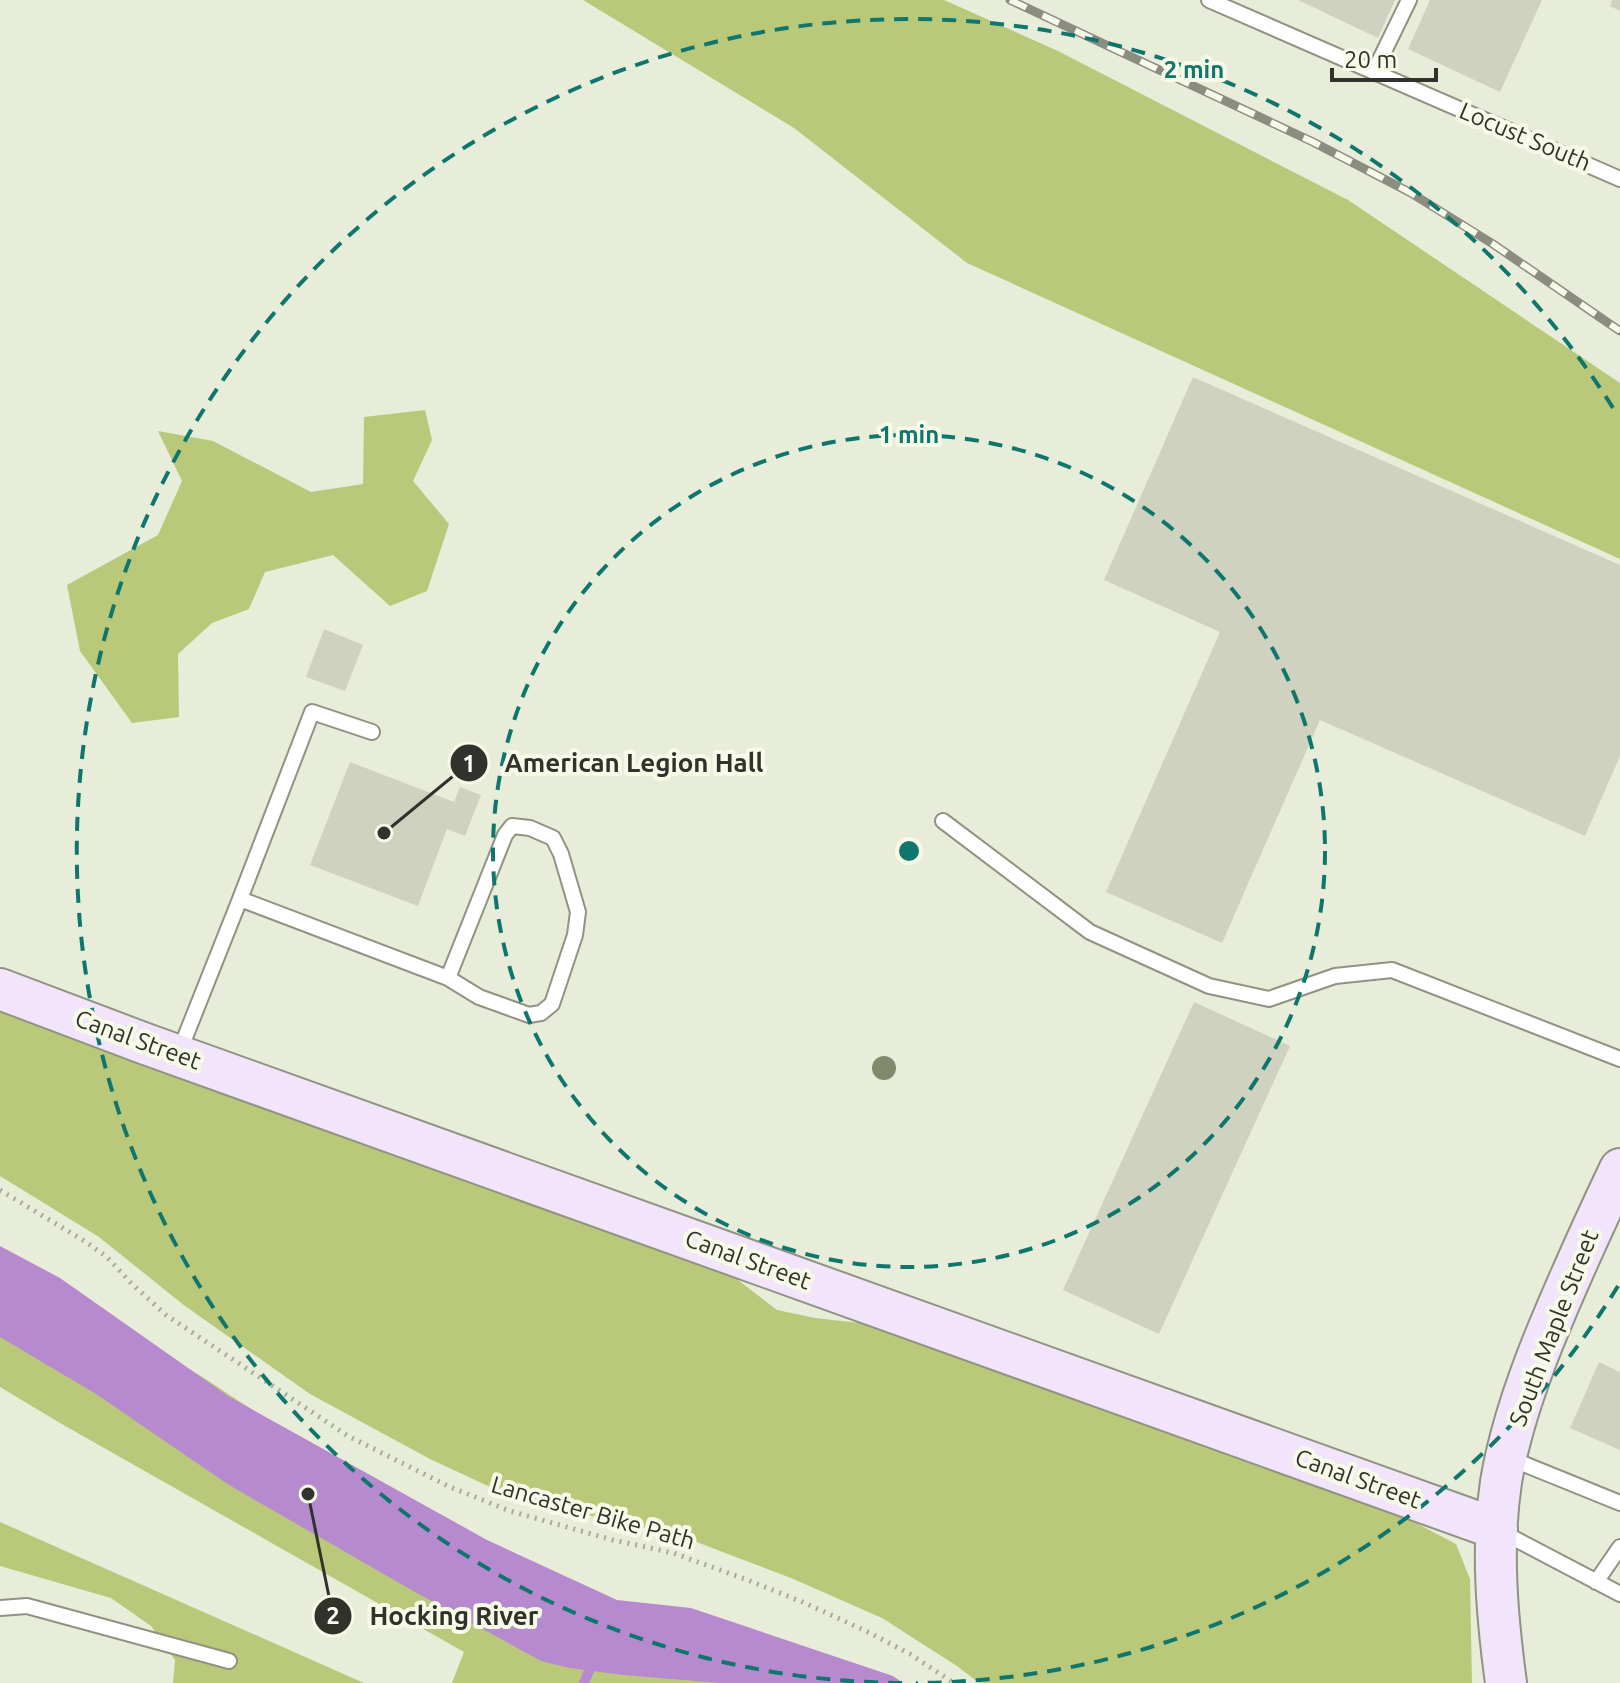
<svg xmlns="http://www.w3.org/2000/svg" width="1620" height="1683" font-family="Ubuntu,sans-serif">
<rect width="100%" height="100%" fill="#e8edda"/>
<path fill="#bac879" d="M583 0H944L1058 51 1348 200 1620 383V559L967 263 794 128Z
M425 410 432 440 413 481 449 524 427 591 390 606 333 555 265 572 249 609 212 623 178 654 179 717 132 723 80 651 67 585 158 535 182 481 158 431 213 441 311 492 363 484 364 417Z
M0 1004 720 1266 777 1310 815 1318 896 1327 1395 1512 1456 1544 1470 1579 1472 1683H979L957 1666 882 1618 791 1578 681 1536 516 1499 430 1459 310 1394 185 1306 99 1237 0 1176Z
M0 1258 204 1378 545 1603 859 1683H452L464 1652 60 1423 0 1387Z
M0 1522 364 1683H173L175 1660 151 1626 111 1598 0 1566Z"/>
<path fill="#b78ad0" d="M0 1246 60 1278 228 1396 487 1540 617 1600 691 1608 893 1676 903 1683H720L623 1675 570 1668 541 1661 415 1592 229 1485 96 1394 0 1337Z"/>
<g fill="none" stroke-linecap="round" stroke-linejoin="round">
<path stroke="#b78ad0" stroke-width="10" d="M584 1683 594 1659"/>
</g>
<path fill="#ced2bf" d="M1298 0H1395L1378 38Z
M1430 0H1542L1500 92 1408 49Z
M1612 0H1620V11L1610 6Z
M1193 377 1620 565V756L1585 836 1320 720 1222 943 1106 892 1220 632 1104 580Z
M324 629 363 645 345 691 306 677Z
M350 762 454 802 460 787 481 795 465 836 447 829 418 906 310 865Z
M1194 1002 1290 1046 1159 1334 1063 1290Z
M1599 1362 1620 1372V1450L1570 1428Z"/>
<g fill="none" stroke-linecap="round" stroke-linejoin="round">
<defs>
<path id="lane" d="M1209 0 1620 179
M1374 72 1409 0
M943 821 1090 932 1209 986 1269 999 1335 976 1392 970 1620 1059
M240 899 312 712 372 732
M178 1055 240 899 448 978 479 997 529 1015 541 1013 552 1004 575 935 578 912 561 854 553 838 530 828 512 826 505 835 448 978
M1509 1458 1620 1503
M1500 1531 1620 1594
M1596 1582 1620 1547
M0 1608 27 1606 229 1661"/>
<path id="secondary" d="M0 989 143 1043 1497 1529
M1506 1683C1497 1616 1491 1549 1501 1482 1509 1434 1525 1387 1543 1342 1567 1283 1593 1226 1620 1169"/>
</defs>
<use href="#lane" stroke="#909382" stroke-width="18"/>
<use href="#secondary" stroke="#909382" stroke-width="44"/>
<path stroke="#a7aa9b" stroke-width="5" stroke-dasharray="2 6" stroke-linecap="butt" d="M0 1190 86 1242 107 1257 131 1283 166 1315 348 1436 450 1487 510 1511 613 1540 673 1553 745 1579 805 1603 870 1633 910 1654 954 1683"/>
<use href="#lane" stroke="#fff" stroke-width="14"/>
<use href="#secondary" stroke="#f2e4fa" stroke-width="40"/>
<defs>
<path id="rail" d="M1010 0 1313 142 1411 193 1493 244 1620 331"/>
</defs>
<use href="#rail" stroke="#8a8d80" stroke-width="9"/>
<use href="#rail" stroke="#f6fae7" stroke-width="6" stroke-dasharray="18" stroke-linecap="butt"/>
</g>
<circle fill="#83896c" cx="884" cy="1068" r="12"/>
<g fill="none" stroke="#0f766e" stroke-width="4" stroke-dasharray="14 10">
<circle cx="909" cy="851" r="416"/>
<path d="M1618 1286A832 832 0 0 1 916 1683M902 1683A832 832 0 1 1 1618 416"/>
</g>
<g text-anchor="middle" stroke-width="8" stroke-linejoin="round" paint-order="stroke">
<g font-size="24" fill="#31322b" stroke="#f6fae7">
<text transform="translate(1525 137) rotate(23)" y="8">Locust South</text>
<text transform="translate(138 1040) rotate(20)" y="8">Canal Street</text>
<text transform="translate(748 1260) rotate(20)" y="8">Canal Street</text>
<text transform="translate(1554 1328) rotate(-69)" y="8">South Maple Street</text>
<text transform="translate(1358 1479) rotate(20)" y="8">Canal Street</text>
<text transform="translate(593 1513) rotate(16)" y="8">Lancaster Bike Path</text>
</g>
</g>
<circle cx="909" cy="851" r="12" fill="#0f766e" stroke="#f6fae7" stroke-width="4"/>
<g font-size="24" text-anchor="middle" font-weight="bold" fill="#0f766e" stroke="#f6fae7" stroke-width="8" stroke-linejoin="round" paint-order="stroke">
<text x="1194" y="78">2 min</text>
<text x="909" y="443">1 min</text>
</g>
<path fill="none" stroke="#31322b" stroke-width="3" d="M384 833L469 763M308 1494L333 1616"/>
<g fill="#31322b" stroke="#f6fae7" stroke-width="3">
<circle cx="384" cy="833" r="8"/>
<circle cx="308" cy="1494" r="8"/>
<circle cx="469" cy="763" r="20"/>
<circle cx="333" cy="1616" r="20"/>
</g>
<g font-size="24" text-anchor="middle" font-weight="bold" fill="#fff">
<text x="469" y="772">1</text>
<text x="333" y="1624">2</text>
</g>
<g font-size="26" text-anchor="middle" font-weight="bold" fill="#31322b" stroke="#f6fae7" stroke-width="8" stroke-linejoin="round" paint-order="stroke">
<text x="634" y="772">American Legion Hall</text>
<text x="454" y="1625">Hocking River</text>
</g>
<path d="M1332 68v12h104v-12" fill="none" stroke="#31322b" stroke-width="4"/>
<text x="1344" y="68" font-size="24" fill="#31322b" stroke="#f6fae7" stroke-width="6" paint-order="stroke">20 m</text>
</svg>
